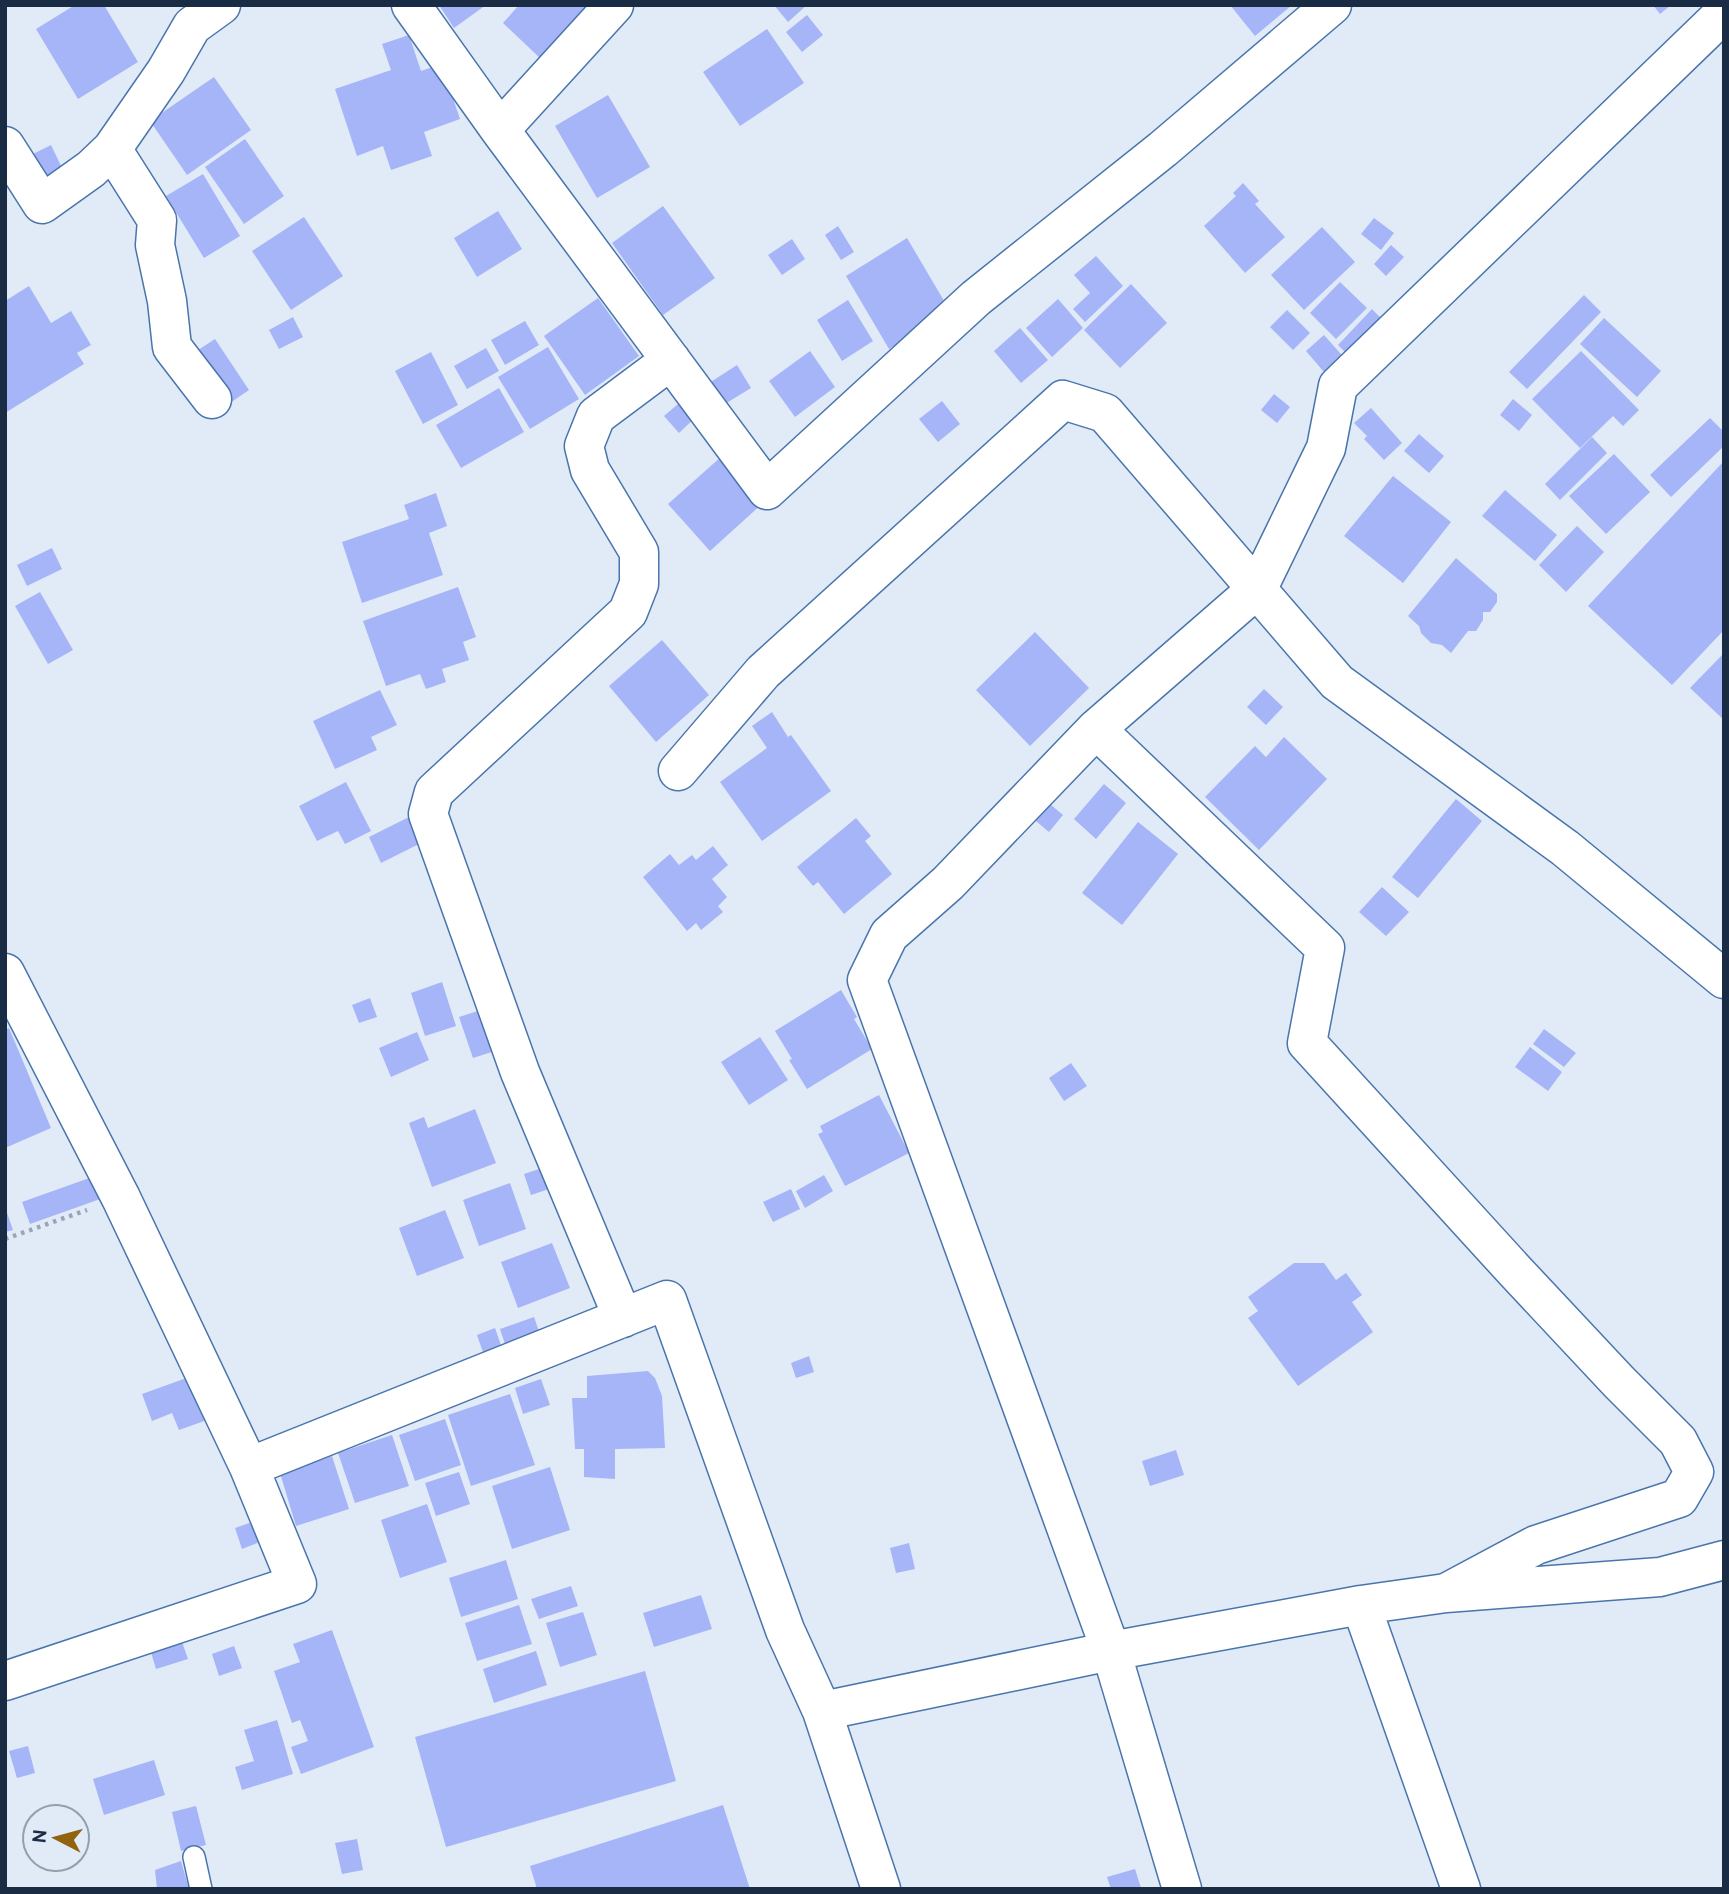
<svg xmlns="http://www.w3.org/2000/svg" width="1729" height="1894" font-family="Overpass,sans-serif">
<rect width="100%" height="100%" fill="#e1ebf7"/>
<path fill="#a6b4f8" d="M75 5H104L138 62 78 99 36 29Z
M439 5H486L454 28Z
M519 5H591L541 59 503 23Z
M774 5H807L788 22Z
M1230 5H1292L1255 36Z
M1653 5H1671L1660 14Z
M807 15 823 35 802 52 786 32Z
M767 29 804 83 740 126 703 72Z
M409 35 421 71 441 64 460 119 424 132 432 156 391 170 383 146 357 156 335 89 391 70 382 44Z
M214 77 251 130 187 175 150 121Z
M608 95 650 167 597 198 555 126Z
M245 139 284 196 244 224 205 167Z
M51 145 63 170 43 179 31 155Z
M203 174 240 236 204 258 166 196Z
M1243 183 1259 201 1255 204 1285 237 1245 273 1204 226 1236 196 1233 193Z
M663 206 715 278 663 315 612 243Z
M498 211 522 249 477 277 454 238Z
M304 217 343 276 291 310 252 251Z
M1374 218 1394 233 1381 250 1361 234Z
M838 226 854 252 841 260 825 235Z
M1322 227 1355 262 1304 310 1271 275Z
M907 238 950 311 889 349 846 276Z
M792 239 805 259 782 275 768 255Z
M1391 245 1404 257 1386 276 1374 264Z
M1096 256 1123 286 1085 322 1073 309 1090 293 1074 275Z
M1340 282 1367 308 1336 339 1310 313Z
M1131 284 1167 323 1120 368 1084 330Z
M29 286 51 323 71 311 91 345 77 353 84 364 5 413V301Z
M1584 295 1601 312 1527 389 1509 372Z
M598 298 639 356 585 395 544 336Z
M1058 299 1083 328 1052 357 1026 328Z
M848 300 873 341 842 361 817 320Z
M1372 309 1385 322 1351 358 1338 345Z
M1287 310 1310 333 1293 350 1270 327Z
M293 317 303 337 279 349 269 330Z
M1604 318 1661 371 1637 397 1580 344Z
M525 321 539 345 505 365 491 340Z
M1020 328 1048 360 1021 383 994 351Z
M1324 335 1349 363 1330 379 1306 351Z
M215 339 249 390 230 403 195 352Z
M548 347 579 399 530 429 498 377Z
M486 348 499 371 467 389 454 366Z
M810 351 835 387 795 417 769 381Z
M1581 351 1639 410 1623 426 1613 416 1580 448 1532 399Z
M431 352 458 405 423 424 395 371Z
M737 365 751 388 720 407 706 385Z
M499 388 524 432 461 468 436 425Z
M1274 394 1290 407 1277 423 1261 410Z
M685 398 699 414 679 433 664 416Z
M1513 399 1532 415 1519 431 1500 415Z
M942 401 960 424 938 442 919 419Z
M1371 408 1402 443 1384 460 1364 439 1367 436 1354 423Z
M1710 418 1724 432V446L1671 497 1650 475Z
M1419 434 1444 456 1429 473 1404 451Z
M1592 437 1607 453 1560 500 1545 484Z
M1614 454 1650 492 1606 534 1569 496Z
M722 456 763 503 710 551 668 504Z
M1724 461V630L1672 685 1588 606Z
M1393 476 1451 522 1403 583 1344 536Z
M1505 490 1557 535 1535 561 1482 516Z
M436 493 447 526 429 533 443 575 362 603 342 542 409 519 404 505Z
M1577 526 1604 552 1566 592 1539 565Z
M52 548 62 569 27 586 17 565Z
M1456 558 1497 594V602L1490 612H1483V620L1476 631H1468L1451 653 1442 645 1431 643 1421 633 1419 626 1408 616Z
M458 587 476 637 463 642 469 660 442 669 446 682 426 689 420 674 386 686 363 621Z
M40 592 73 650 48 664 15 606Z
M1035 632 1089 688 1030 746 976 690Z
M662 640 709 695 656 742 609 686Z
M1724 653V720L1690 688Z
M1264 689 1283 707 1266 725 1247 707Z
M380 690 397 725 371 737 377 750 335 769 313 721Z
M772 712 788 737 791 735 831 791 762 841 720 782 767 748 752 726Z
M1284 737 1327 779 1259 850 1205 797 1255 746 1266 757Z
M346 782 371 831 345 844 338 831 317 841 299 806Z
M1104 784 1126 803 1096 839 1074 819Z
M1044 799 1063 815 1049 832 1030 816Z
M1456 799 1482 821 1418 898 1392 877Z
M411 816 423 842 381 863 369 837Z
M856 818 871 836 865 841 892 874 844 914 818 882 813 886 797 867Z
M1138 822 1178 854 1122 925 1082 893Z
M713 846 728 865 712 879 727 897 718 906 723 912 701 930 696 923 687 931 643 877 670 854 679 865 692 855 696 860Z
M1382 887 1409 912 1386 936 1359 912Z
M442 982 456 1026 425 1036 411 993Z
M841 990 857 1017 854 1019 872 1049 807 1089 789 1060 792 1059 775 1031Z
M370 998 377 1017 359 1023 352 1005Z
M484 1009 498 1050 473 1058 459 1017Z
M9 1028 51 1128 5 1148V1030Z
M1544 1029 1576 1053 1564 1067 1533 1044Z
M417 1032 429 1060 391 1077 379 1048Z
M760 1037 788 1080 749 1105 721 1062Z
M1530 1047 1562 1072 1548 1091 1515 1067Z
M1071 1063 1087 1086 1064 1101 1049 1078Z
M879 1095 909 1153 845 1186 818 1134 823 1132 820 1126Z
M475 1109 496 1163 432 1187 409 1123 424 1117 428 1128Z
M545 1167 552 1188 531 1195 524 1174Z
M824 1175 833 1191 805 1208 796 1191Z
M95 1176 103 1198 30 1224 22 1202Z
M510 1183 526 1229 479 1246 463 1200Z
M791 1189 800 1209 773 1222 763 1202Z
M5 1207 13 1230 5 1232Z
M445 1210 464 1258 417 1276 399 1228Z
M552 1243 570 1288 518 1308 501 1262Z
M1294 1263H1324L1336 1280 1346 1273 1362 1295 1352 1302 1373 1332 1298 1386 1248 1318 1258 1311 1248 1297Z
M534 1317 541 1337 507 1350 500 1329Z
M495 1328 503 1351 485 1358 477 1335Z
M809 1356 814 1372 796 1378 791 1363Z
M648 1371 655 1378 662 1396 665 1448 615 1449V1479L584 1477V1449H575L572 1398H587V1376Z
M192 1376 207 1420 179 1430 172 1413 152 1421 142 1394Z
M541 1379 550 1405 523 1414 515 1388Z
M510 1394 535 1465 471 1486 448 1415Z
M445 1419 461 1465 415 1481 399 1435Z
M392 1435 409 1486 355 1503 338 1453Z
M1176 1450 1184 1475 1150 1486 1142 1461Z
M332 1456 349 1509 296 1526 280 1473Z
M550 1467 570 1530 512 1549 492 1486Z
M459 1472 470 1504 436 1516 425 1483Z
M427 1504 447 1562 400 1578 381 1520Z
M258 1520 265 1540 242 1549 235 1528Z
M909 1543 915 1569 896 1573 890 1548Z
M506 1560 518 1599 461 1617 449 1578Z
M571 1586 578 1606 539 1619 531 1599Z
M701 1595 712 1629 654 1647 643 1613Z
M519 1605 532 1644 477 1661 465 1623Z
M583 1612 597 1655 560 1667 546 1623Z
M332 1630 374 1747 301 1774 291 1747 308 1741 300 1720 292 1723 274 1671 300 1662 293 1644Z
M181 1639 188 1659 156 1669 150 1649Z
M234 1646 242 1668 219 1676 212 1654Z
M536 1651 547 1685 494 1703 483 1669Z
M645 1671 676 1781 446 1847 415 1737Z
M277 1720 293 1774 242 1790 235 1767 254 1761 244 1730Z
M28 1746 35 1773 17 1778 9 1751Z
M154 1760 165 1795 104 1815 93 1779Z
M723 1805 750 1889H537L530 1866Z
M196 1806 206 1845 181 1851 172 1812Z
M357 1839 363 1870 342 1874 335 1843Z
M181 1861 189 1889H157L155 1870Z
M1135 1869 1141 1888 1111 1889 1107 1877Z"/>
<g fill="none" stroke-linecap="round" stroke-linejoin="round">
<defs>
<path id="lane" d="M194 1857 201 1889"/>
<path id="street" d="M411 5 500 130 767 490 976 298 1163 149 1332 5
M500 130 614 5
M5 146 42 204 91 169 112 149 166 71 192 26 221 5
M112 149 157 220 155 245 167 301 172 347 212 399
M1096 729 1325 948 1307 1043 1515 1271 1619 1382 1678 1441 1694 1472 1679 1498 1536 1545 1446 1593
M678 771 763 672 1063 400 1105 413 1337 682 1565 848 1724 979
M5 973 121 1198 249 1467 297 1584 5 1681
M623 1318 520 1072 428 814 434 792 628 612 639 584V552L590 470 584 446 596 416 671 360
M249 1467 667 1300 785 1630 822 1711 881 1889
M1361 1605 1461 1889
M822 1711 1111 1651 1361 1605 1446 1593 1660 1577 1724 1560
M1182 1889 1111 1651 867 980 889 935 948 883 1096 729 1258 588 1326 448 1338 386 1724 13"/>
</defs>
<use href="#lane" stroke="#4975ac" stroke-width="24"/>
<use href="#street" stroke="#4975ac" stroke-width="41"/>
<path stroke="#98a5b5" stroke-width="4.5" stroke-dasharray="3.5 5" stroke-linecap="butt" d="M5 1239 87 1210"/>
<use href="#lane" stroke="#fff" stroke-width="21"/>
<use href="#street" stroke="#fff" stroke-width="38"/>
</g>
<rect width="1729" height="1894" fill="none" stroke="#1a2c44" stroke-width="14"/>
<g transform="translate(56 1838) rotate(276)"><circle r="33" fill="#e1ebf7" stroke="#919faf" stroke-width="2"/>
<path d="M0-5L12 26L0 18L-12 26Z" fill="#92630f"/>
<text y="-10" font-size="19" font-weight="bold" text-anchor="middle" fill="#1a2c44">N</text>
</g>
</svg>
